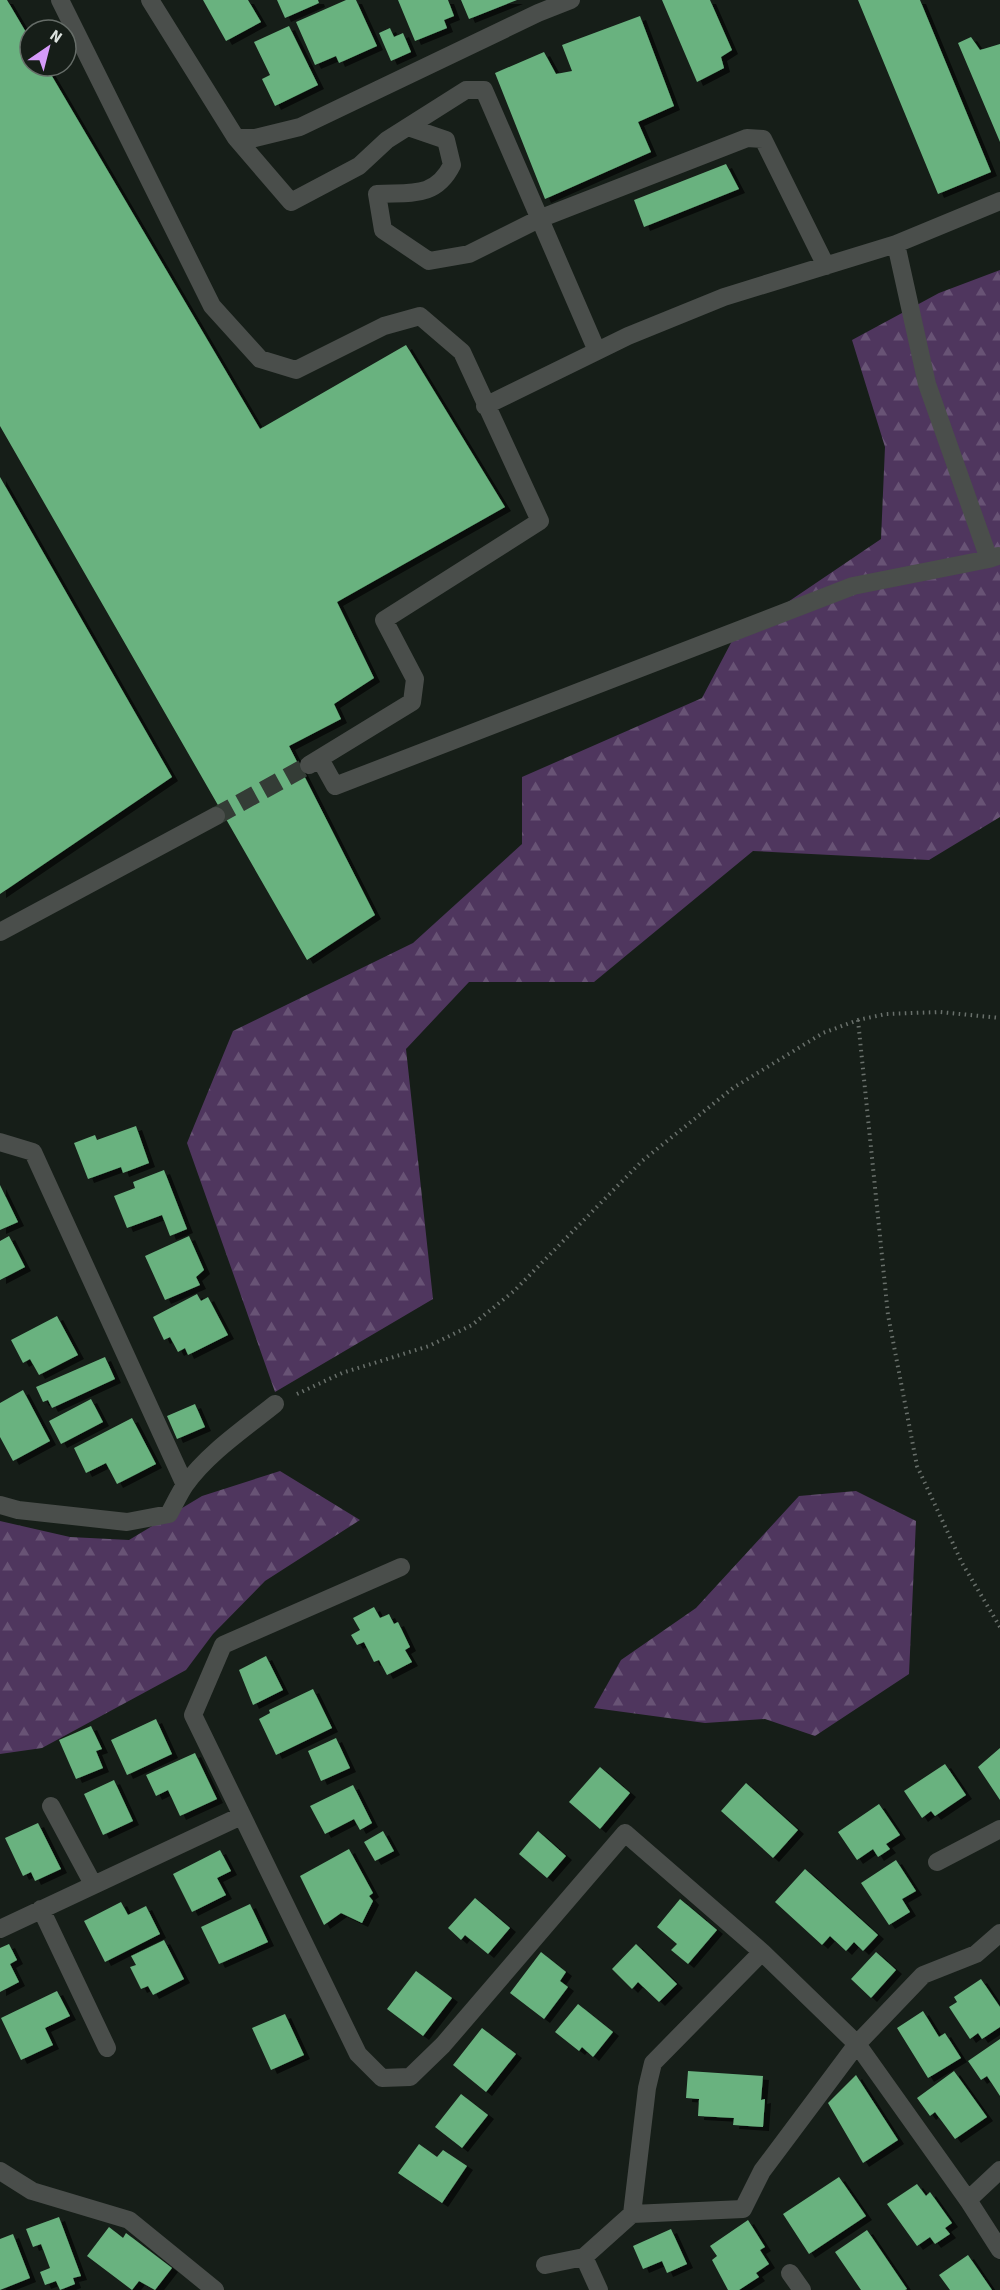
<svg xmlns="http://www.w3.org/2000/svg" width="1000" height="2290" font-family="'Source Sans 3',sans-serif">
<defs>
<pattern id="forest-firs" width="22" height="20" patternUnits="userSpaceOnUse" patternTransform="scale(1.5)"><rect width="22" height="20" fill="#4f365e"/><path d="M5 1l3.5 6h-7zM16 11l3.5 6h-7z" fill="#685375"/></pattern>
<filter id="shadow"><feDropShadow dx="6" dy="4" stdDeviation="0" flood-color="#0009"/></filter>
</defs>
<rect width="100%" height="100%" fill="#161e18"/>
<path fill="url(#forest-firs)" d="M1000 270V817L929 860 753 851 594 982H469L406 1049 433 1299 275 1392 187 1143 233 1031 413 943 522 844V777L702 698 733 639 881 539 885 447 852 340 939 293Z
M280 1471 360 1520 265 1581 213 1634 186 1670 42 1748 0 1754V1521L70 1537 129 1540 202 1496Z
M856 1491 916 1521 909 1674 815 1736 765 1719 705 1723 594 1708 621 1660 696 1608 799 1496Z"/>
<path fill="#69b27f" filter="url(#shadow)" d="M0 0H7L30 39V66H46L260 429 406 345 505 507 337 602 374 678 334 704 341 719 289 746 375 915 307 960 0 426Z
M203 0H248L261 22 226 41Z
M277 0H318L319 3 285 18Z
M346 0H356L377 46 339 63 336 56 315 65 296 22Z
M398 0H448L454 16 444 20 447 28 415 41Z
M461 0H517L469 19Z
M662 0H710L732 50 721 57 724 68 697 82Z
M858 0H920L991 172 938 194Z
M640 16 674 106 638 122 651 152 545 199 495 73 544 52 556 74 572 71 562 45Z
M289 26 318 85 275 106 262 79 270 75 254 42Z
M390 28 394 37 403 33 411 52 391 61 379 33Z
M971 37 980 50 1000 44V142L958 43Z
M726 164 739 189 644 227 634 200Z
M0 477 172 777 0 894Z
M136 1126 149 1163 123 1173 121 1167 88 1179 74 1143 95 1135 97 1140Z
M164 1170 187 1229 170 1236 162 1215 127 1228 114 1196 135 1188 133 1182Z
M0 1185 18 1222 0 1230Z
M9 1236 25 1267 0 1280V1241Z
M189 1236 204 1270 196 1277 200 1285 165 1300 145 1256Z
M197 1294 201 1301 208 1297 228 1335 188 1355 185 1348 178 1352 170 1337 164 1340 153 1317Z
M57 1316 78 1355 39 1375 30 1359 23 1363 11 1340Z
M105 1357 115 1379 52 1408 48 1400 43 1402 36 1387Z
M23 1390 50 1441 13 1461 0 1437V1403Z
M91 1399 103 1422 61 1444 49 1421Z
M195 1404 205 1427 177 1439 167 1416Z
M132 1418 156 1464 117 1484 106 1463 86 1473 74 1448Z
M374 1607 380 1618 389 1614 394 1624 398 1622 410 1647 405 1650 412 1662 387 1675 379 1660 374 1662 364 1642 357 1645 351 1635 360 1630 353 1618Z
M266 1656 283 1690 253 1705 239 1670Z
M313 1689 332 1728 276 1755 259 1719 270 1713 269 1710Z
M156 1719 172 1754 127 1775 111 1740Z
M91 1726 102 1749 96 1751 103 1768 76 1779 59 1740Z
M336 1738 350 1768 321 1781 308 1751Z
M1000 1748V1800L978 1767Z
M195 1753 217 1799 180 1816 168 1790 156 1796 146 1775Z
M945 1764 966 1795 935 1816 931 1811 922 1818 904 1791Z
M600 1767 630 1793 600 1829 569 1802Z
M114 1780 133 1821 103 1835 84 1794Z
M746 1783 798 1830 773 1858 721 1811Z
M353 1785 372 1823 360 1830 354 1819 325 1834 310 1806Z
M879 1804 900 1835 886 1844 890 1849 878 1857 873 1849 857 1860 838 1832Z
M38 1823 61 1869 35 1881 31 1872 23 1876 5 1838Z
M383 1831 394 1851 375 1861 364 1842Z
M538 1831 566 1856 547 1878 519 1854Z
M349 1849 373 1893 369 1896 373 1901 362 1923 341 1913 324 1925 300 1876Z
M220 1850 231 1871 217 1878 226 1895 192 1912 173 1874Z
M896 1860 916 1891 902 1899 910 1912 889 1925 861 1883Z
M805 1869 878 1935 863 1951 854 1942 846 1951 830 1936 822 1945 775 1902Z
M475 1898 510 1928 488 1954 465 1935 461 1940 448 1928Z
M680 1899 717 1930 688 1964 671 1950 677 1944 657 1927Z
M121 1902 128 1915 146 1906 160 1934 105 1962 84 1921Z
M250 1904 268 1942 219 1964 201 1927Z
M164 1940 184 1979 153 1995 148 1986 141 1989 130 1967 136 1965 131 1956Z
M9 1944 17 1960 10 1964 19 1982 0 1992V1948Z
M636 1944 677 1984 659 2002 638 1982 632 1989 612 1969Z
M541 1952 566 1972 560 1981 568 1987 544 2019 510 1993Z
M876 1952 896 1970 871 1998 851 1979Z
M416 1971 452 1998 423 2036 387 2009Z
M981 1979 1000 2007V2027L982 2039 978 2033 970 2039 949 2007 957 2002 954 1997Z
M57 1991 70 2016 45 2028 53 2045 21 2060 1 2018Z
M578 2004 613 2032 593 2057 582 2047 579 2051 555 2032Z
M923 2011 939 2037 945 2033 961 2058 928 2078 897 2028Z
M285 2014 304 2055 271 2070 252 2028Z
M482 2028 516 2054 486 2092 453 2065Z
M1000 2039V2096L987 2076 981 2080 968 2061Z
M688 2071 763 2076 761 2100 765 2099 763 2127 733 2125 734 2118 698 2116 699 2099 686 2098Z
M954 2071 987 2117 955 2139 935 2112 930 2116 917 2098Z
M856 2075 898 2140 863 2163 828 2103Z
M461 2094 488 2115 462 2148 435 2127Z
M419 2144 437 2157 443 2150 467 2166 442 2203 398 2173Z
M839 2177 866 2216 809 2254 783 2214Z
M917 2184 926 2196 930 2192 952 2223 945 2228 950 2234 935 2244 930 2237 917 2246 887 2204Z
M59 2217 81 2276 73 2278 75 2284 60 2290 56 2281 45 2285 40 2272 50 2268 41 2244 33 2247 26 2229Z
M748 2220 765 2247 760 2250 769 2264 756 2273 759 2277 739 2290H728L712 2260 717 2256 710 2246Z
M109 2227 123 2238 126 2233 172 2268 155 2290 139 2281 132 2290 87 2256Z
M671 2229 687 2264 667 2273 662 2261 643 2269 633 2246Z
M867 2230 907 2289 905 2290H861L835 2252Z
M13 2234 30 2278 0 2290V2239Z
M968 2255 992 2290H950L939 2275Z"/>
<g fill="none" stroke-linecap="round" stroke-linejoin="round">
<path stroke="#343c36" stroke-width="18" stroke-dasharray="18 9" stroke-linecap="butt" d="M216 816 309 765"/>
<path stroke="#69706b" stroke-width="4" stroke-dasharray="1.5 4.5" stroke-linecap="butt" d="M858 1020 888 1315 917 1466 962 1563 1000 1627
M297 1394 342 1373 429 1346 472 1325 514 1291 642 1161 733 1088 823 1033 858 1020 886 1014 940 1012 1000 1018"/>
<path stroke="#4a4e4b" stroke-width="18" d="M60 0 212 306 260 359 296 370 384 326 420 316 462 352 540 521 384 620 415 679 412 702 309 765
M150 0 236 138H255L300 127 538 13 571 0
M408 127 446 140 452 165C435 199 409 192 377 194L383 230 429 261 469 254 539 219 747 138 763 139 826 266
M236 138 291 202 359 166 387 140 466 90H484L597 351
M896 244 927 384 989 559 998 556
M485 406 628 336 724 297 896 244 1000 201
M320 759 335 786 853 586 989 559
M0 932 216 816
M0 1142 33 1152 185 1485
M0 1505 18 1510 127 1522 169 1514C174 1505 179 1494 185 1485 208 1453 244 1429 275 1404
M401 1567 223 1645 193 1715 358 2054 382 2078 410 2077 443 2045 625 1833 762 1952 857 2044 762 2171 743 2209 632 2214
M51 1806 93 1884
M937 1862 1000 1829
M41 1909 107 2048
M0 1929 241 1816
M1000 2170 968 2200 1000 2250
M0 2171 32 2191 129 2220 215 2290
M968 2200 857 2044 923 1975 976 1954 1000 1933
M584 2257 599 2290
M545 2265 584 2257 632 2214 647 2088 653 2063 762 1952
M790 2273 802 2290"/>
</g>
<g transform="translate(48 48) rotate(35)"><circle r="28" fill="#161e18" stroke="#666d68" stroke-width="1.5"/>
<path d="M0-4.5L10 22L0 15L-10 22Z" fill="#d69bfa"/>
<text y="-9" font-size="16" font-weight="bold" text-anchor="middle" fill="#dee4e0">N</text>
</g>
</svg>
